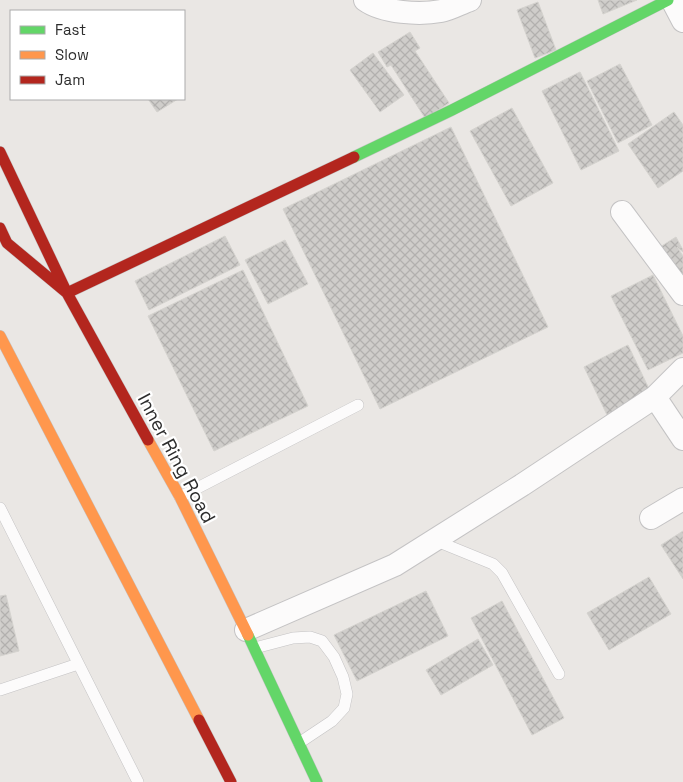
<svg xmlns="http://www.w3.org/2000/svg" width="683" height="782" font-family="'Space Grotesk',sans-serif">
<defs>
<pattern id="building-cross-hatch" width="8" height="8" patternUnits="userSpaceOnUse" patternTransform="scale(1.25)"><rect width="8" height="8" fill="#cfcdca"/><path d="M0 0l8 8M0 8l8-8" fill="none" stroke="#b2b0ae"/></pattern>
</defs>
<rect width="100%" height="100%" fill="#eae7e4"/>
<path fill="url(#building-cross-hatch)" stroke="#d5d3cf" d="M598 0H637L603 14Z
M538 2 556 50 535 58 517 10Z
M410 32 420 48 415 51 449 103 425 118 391 65 387 67 378 52Z
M373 53 404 95 380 112 350 70Z
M620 64 652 125 618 143 587 81Z
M580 72 619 151 581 170 542 91Z
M148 99H178L157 112Z
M512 108 553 183 511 206 470 131Z
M674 112 683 125V171L658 188 628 144Z
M451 127 548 327 380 409 283 209Z
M225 236 240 265 149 310 135 281Z
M676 237 683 250V252L677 247 683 256V289L657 249Z
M285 240 308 284 268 304 245 260Z
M243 270 308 406 214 451 148 316Z
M653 275 683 336V353L648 370 611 296Z
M628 345 652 395 608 417 584 367Z
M683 531V579L661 545Z
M649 577 671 614 609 650 587 613Z
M426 591 448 636 357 681 334 635Z
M6 595 19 651 0 656V596Z
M502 601 564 718 532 735 471 618Z
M478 639 493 665 441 695 426 670Z"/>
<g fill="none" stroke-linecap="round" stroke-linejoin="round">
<defs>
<path id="lane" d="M180 497 358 405
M0 508 138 782
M434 540 493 564 502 573 559 674
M255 648 293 638 310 637 322 641 334 657 343 677 347 694 344 708 332 721 299 743
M0 690 78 664"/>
<path id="street" d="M365 0C383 13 420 15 441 11 451 9 461 3 470 0
M672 0 683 21
M622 212 683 294
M655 397 683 439
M651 518 683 499
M246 630 395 565 522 485 655 397 683 369"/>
<path id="fast" d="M354 157 452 110 668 0
M248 635 317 782"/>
<path id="slow" d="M0 336 199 720
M148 440 180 497 248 635"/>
<path id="jam" d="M0 152 67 293
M0 228 7 243 67 293 148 440
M67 293 354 157
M199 720 231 782"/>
</defs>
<use href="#lane" stroke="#c4c3c4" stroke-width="12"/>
<use href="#street" stroke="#c4c3c4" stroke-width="24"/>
<use href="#fast" stroke="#c4c3c4" stroke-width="12"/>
<use href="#slow" stroke="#c4c3c4" stroke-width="12"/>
<use href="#jam" stroke="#c4c3c4" stroke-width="12"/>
<use href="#lane" stroke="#fcfbfb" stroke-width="11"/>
<use href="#street" stroke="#fcfbfb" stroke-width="22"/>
<use href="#fast" stroke="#63d668" stroke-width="11"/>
<use href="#slow" stroke="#ff974d" stroke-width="11"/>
<use href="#jam" stroke="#b3261e" stroke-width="11"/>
</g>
<g text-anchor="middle" stroke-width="4.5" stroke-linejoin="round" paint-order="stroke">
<g font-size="19" fill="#2d2d2d" stroke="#fff">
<text transform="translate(177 458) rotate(62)" y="7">Inner Ring Road</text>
</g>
</g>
<rect x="10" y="10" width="175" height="90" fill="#ffffff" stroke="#ababab"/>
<rect x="20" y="26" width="25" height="8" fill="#63d668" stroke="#ababab"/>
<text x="55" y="35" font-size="15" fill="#2d2d2d">Fast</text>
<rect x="20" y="51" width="25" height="8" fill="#ff974d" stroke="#ababab"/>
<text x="55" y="60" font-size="15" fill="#2d2d2d">Slow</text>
<rect x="20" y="76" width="25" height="8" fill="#b3261e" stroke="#ababab"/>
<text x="55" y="85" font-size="15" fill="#2d2d2d">Jam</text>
</svg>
